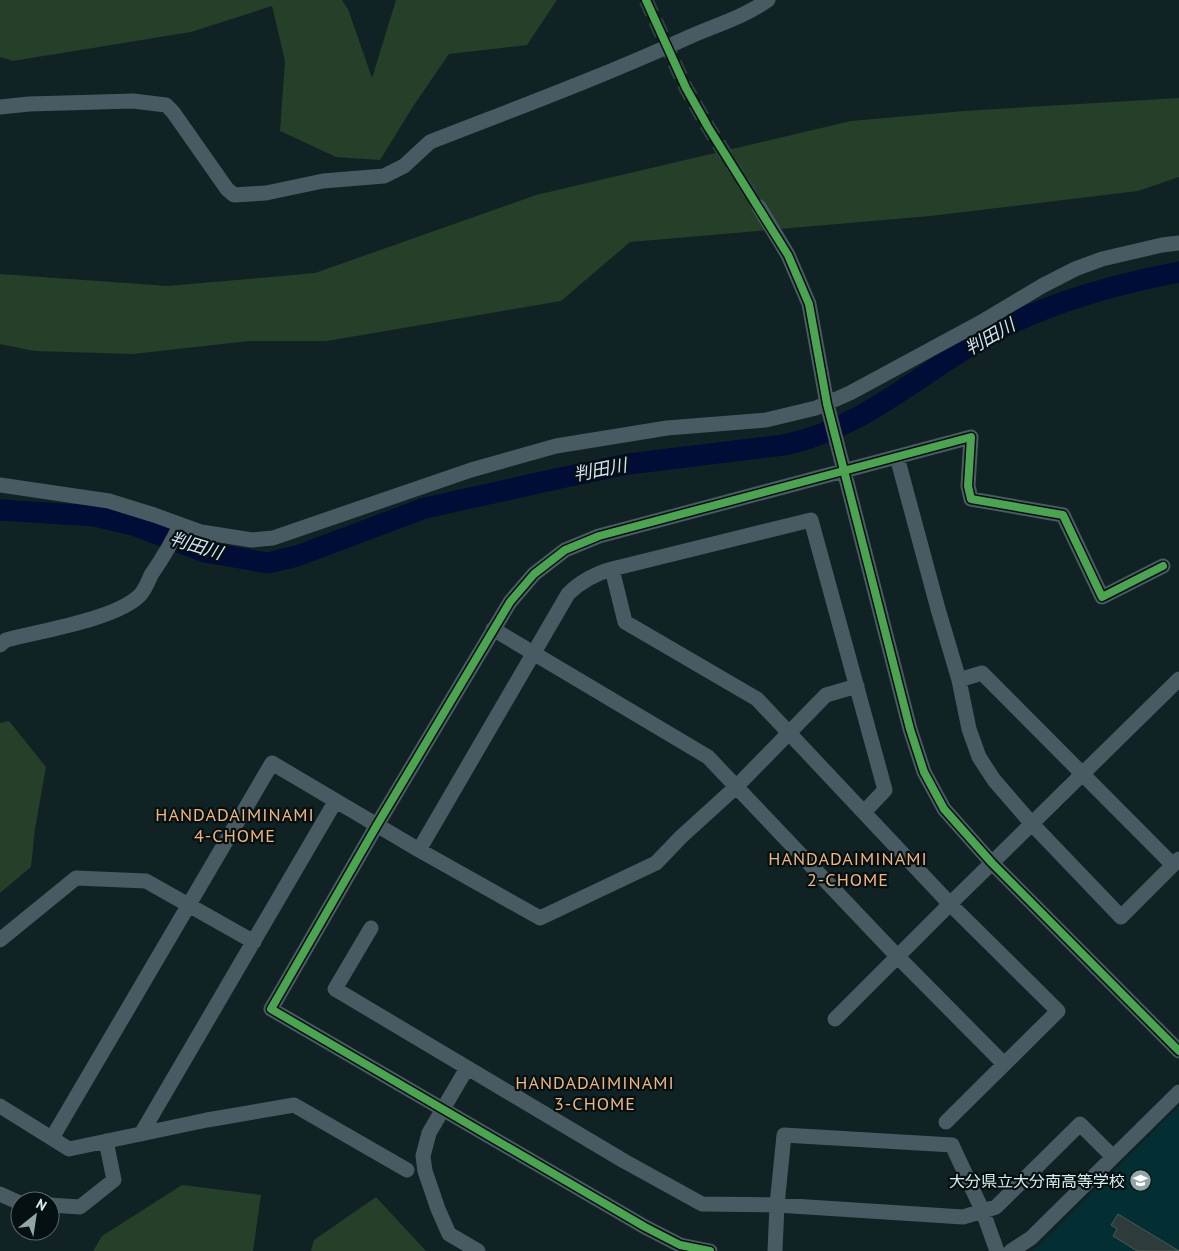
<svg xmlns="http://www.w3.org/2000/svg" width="1179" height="1251" font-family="'PT Sans','Noto Sans JP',sans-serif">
<rect width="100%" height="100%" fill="#102224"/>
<path fill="#032e32" d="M1179 1106V1251H1032L1041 1243Z"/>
<path fill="#253f28" d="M0 0H342L348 9 372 78 396 0H557L527 45 449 54 414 105 380 160 336 157 280 131 285 61 272 6 191 32 13 61 0 57Z
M1179 98V177L1138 191 930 216 630 242 561 301 327 341H249L133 354 34 351 0 344V274L168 286 315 273 536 195 851 121 964 111Z
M9 721 46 767 35 829 31 867 0 893V723Z
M182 1185 261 1195 253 1251H93L102 1236Z
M376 1197 426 1251H311L314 1240Z"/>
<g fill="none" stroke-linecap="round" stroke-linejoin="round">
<path stroke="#010d36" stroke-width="21" d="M0 510 95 516 133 525 205 552 268 563 297 556 425 508 565 477 628 464 784 445C865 429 925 368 996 331 1053 301 1116 284 1179 272"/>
</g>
<path fill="#2e3b3b" stroke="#4a5857" d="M1118 1214 1179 1251H1137L1113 1236 1117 1229 1111 1225Z"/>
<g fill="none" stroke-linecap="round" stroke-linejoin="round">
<path stroke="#2e4042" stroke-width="15" stroke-dasharray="15 8" stroke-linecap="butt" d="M646 0 686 88 708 127 759 207"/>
<path stroke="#495b62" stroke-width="15" d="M0 107 29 104 133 101 166 105 173 112 227 189 234 195 266 193 323 181 384 176 404 166 430 142C517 108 604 76 689 37 716 25 744 17 768 0
M759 207 788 255 809 304 827 404 910 729 924 772 944 809 992 863 1179 1051
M897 457 938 609 959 680 969 729 979 757 994 780 1032 824 1121 917 1179 859
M0 485 109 501 154 515 201 532 252 540 273 538 471 470 556 446 667 428 766 420 816 408 850 393 985 320 1042 286 1075 269 1102 259 1162 245 1179 243
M612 569 625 622 757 699 950 904 1058 1011 946 1122
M493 629 708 757 897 956 1004 1064
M0 645 6 640C40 631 117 619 140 595 145 590 148 582 151 575 162 559 172 543 180 525
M959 680 982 673 1173 865
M419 850 568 594C581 581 594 574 612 569L811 520 885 790 864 812
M371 928 335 989 624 1161 702 1204 777 1205 963 1217 996 1207 1080 1124 1113 1157
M0 940 76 878 146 881 254 942
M835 1019 950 904 1179 679
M467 1068 429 1133 423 1156 425 1171 438 1209 449 1234 478 1251
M0 1106 69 1149 207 1120 294 1105 407 1170
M141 1134 335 802
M52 1138 272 763 419 850 540 918 656 863 681 837 737 786 826 695 857 686
M0 1194 20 1203
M50 1205 80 1207 114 1180 106 1141
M710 1251 680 1245 645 1227 271 1009 377 825 510 602 534 574 565 550 599 536 971 437 968 486 971 499 1063 515 1102 597 1163 566
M775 1251 777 1205 784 1135 952 1145 983 1212 997 1251
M1011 1251 1031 1238 1179 1092"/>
<defs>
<path id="cycleway" d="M646 0 686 88 708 127 788 255 809 304 827 404 910 729 924 772 944 809 992 863 1179 1051
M710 1251 680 1245 645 1227 271 1009 377 825 510 602 534 574 565 550 599 536 971 437 968 486 971 499 1063 515 1102 597 1163 566"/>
</defs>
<use href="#cycleway" stroke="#041011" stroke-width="11"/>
<use href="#cycleway" stroke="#4ca352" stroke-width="8"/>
</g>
<defs>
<symbol id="school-disc" viewBox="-11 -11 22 22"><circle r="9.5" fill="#93a5a7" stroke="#041011"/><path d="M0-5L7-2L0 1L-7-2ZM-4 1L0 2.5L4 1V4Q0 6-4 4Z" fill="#fff"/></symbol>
</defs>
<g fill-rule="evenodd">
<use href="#school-disc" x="1128" y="1168" width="25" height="25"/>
</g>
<g text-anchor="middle" stroke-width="4.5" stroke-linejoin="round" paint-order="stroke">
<g font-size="16" fill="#daeced" stroke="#041011" text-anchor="end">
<text x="1125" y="1187">大分県立大分南高等学校</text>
</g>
<g font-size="18" font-style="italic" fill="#d7e1f1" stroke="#041011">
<text transform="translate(990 337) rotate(-30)" y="6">判田川</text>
<text transform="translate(600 470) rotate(-11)" y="6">判田川</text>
<text transform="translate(196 546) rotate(17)" y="6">判田川</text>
</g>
<g font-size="18" letter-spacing="1" fill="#f4b481" stroke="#041011">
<text x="235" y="821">HANDADAIMINAMI<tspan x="235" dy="21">4-CHOME</tspan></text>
<text x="848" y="865">HANDADAIMINAMI<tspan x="848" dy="21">2-CHOME</tspan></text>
<text x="595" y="1089">HANDADAIMINAMI<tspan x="595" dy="21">3-CHOME</tspan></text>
</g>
</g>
<g transform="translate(35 1216) rotate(30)"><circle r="24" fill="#041011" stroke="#5a6869"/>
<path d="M0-4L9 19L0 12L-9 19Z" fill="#93a5a7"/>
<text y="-8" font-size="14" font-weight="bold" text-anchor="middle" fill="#daeced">N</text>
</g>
</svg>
